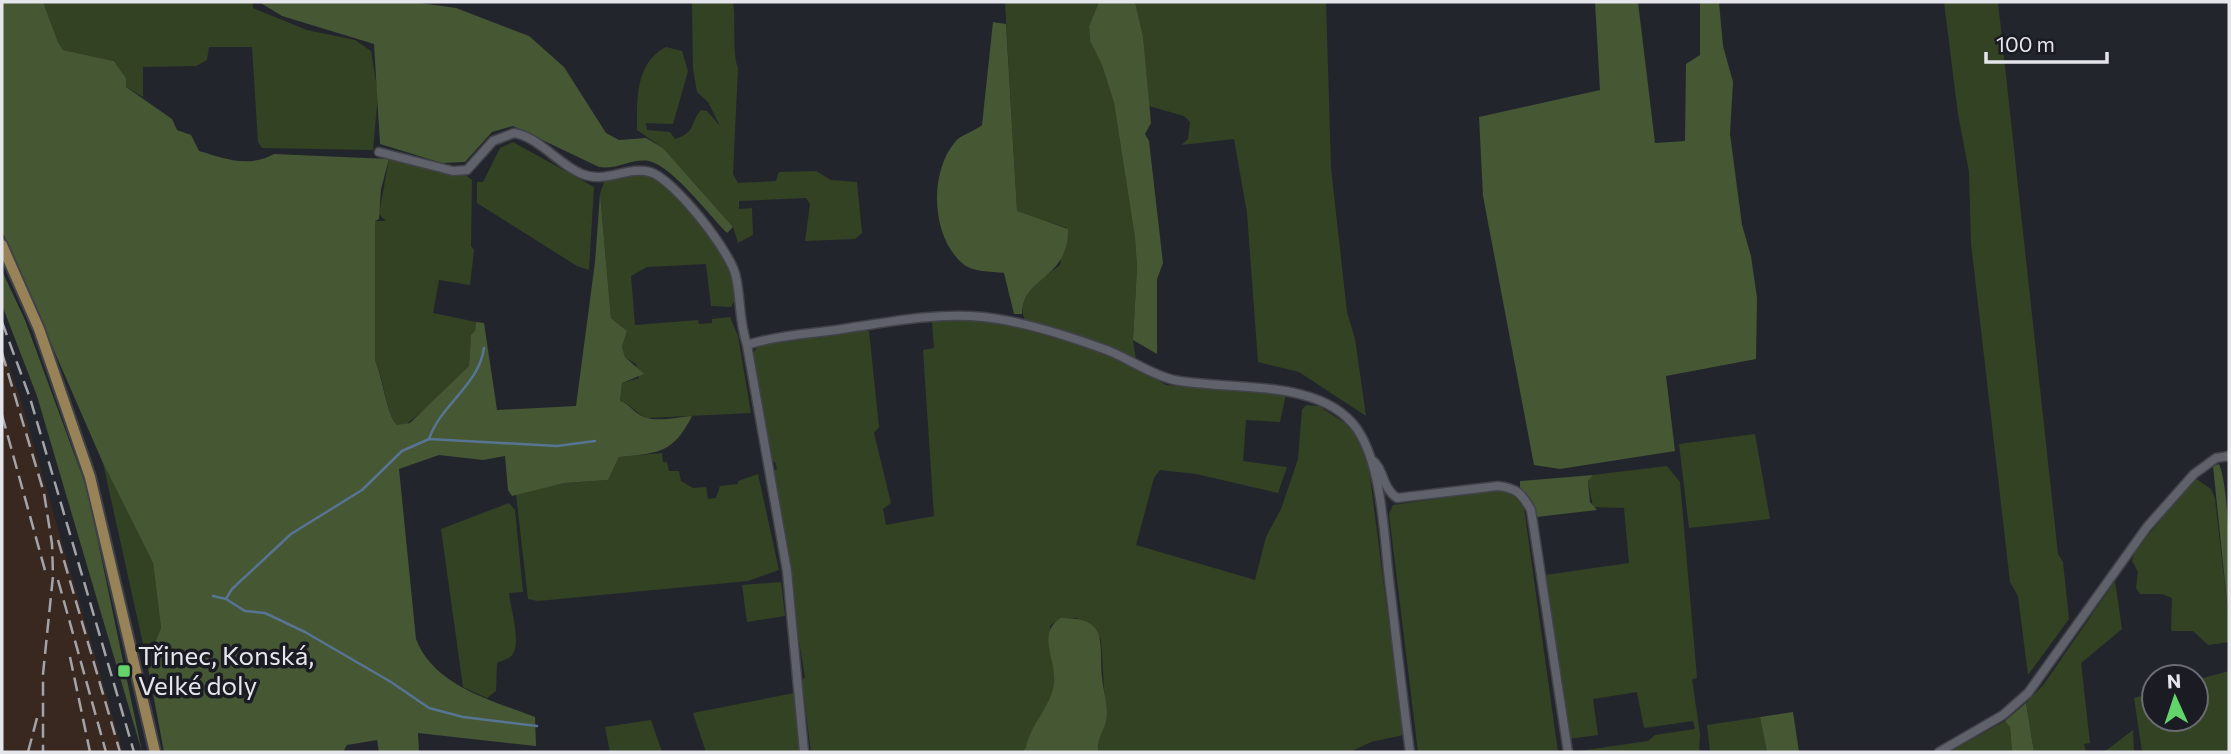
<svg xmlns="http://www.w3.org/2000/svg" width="2231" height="754" font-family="Commissioner,sans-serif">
<rect width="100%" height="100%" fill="#23252d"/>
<path fill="#392820" d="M2 346 21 401 123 752H2Z"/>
<path fill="#334223" d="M43 2H253V8L307 30 355 40 371 51 378 94 373 150 262 148 258 142 252 47H209L207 60 196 66 143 67V97L126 87V78L114 61 63 50 58 42Z
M692 2H733C736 21 732 54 738 68L733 174 738 183 776 181 779 172 816 171 831 180 857 182 862 233 855 239 805 241 810 204 806 198 739 201V209L752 208 753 235 738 243 733 227 663 148 637 130C637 99 635 63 666 47L682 51 688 71 673 124 646 123 647 130 670 132 675 139C697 132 689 124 701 110L707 111 720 126 708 102 697 92 693 69Z
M1005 2H1099L1089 26 1090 41 1102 65 1114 103 1135 238 1137 267 1133 340 1136 360 1027 323C1011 300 1042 278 1060 265L1067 228 1017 212Z
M1135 2H1326L1331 168 1347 312 1355 339 1366 416 1299 372 1258 362 1247 213 1234 139 1181 145 1188 139 1190 122 1184 116 1149 106 1143 36Z
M1944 2H1998L2058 554 2063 562 2069 619 2028 675 2018 596 2010 582 1971 243 1969 172 1958 114Z
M513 142 594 187 589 270 577 266 477 203V182H483L500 148Z
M389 159 437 172 464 174 472 180 471 246 474 250 470 285 439 280 433 313 476 322 475 331 471 336 469 366 440 397 404 426 397 425C386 414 384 379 375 360V221H386L379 214Z
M643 173C674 181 754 275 731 307L711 306 706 264 647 267 631 276 635 325 698 320 699 324 712 323V319L730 317 738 336 751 413 647 418C636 414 632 404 620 401L622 383 639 378 636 364 625 357 622 347 627 331 611 318 600 194 604 182Z
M961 320 998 322 1086 347 1124 360 1166 385 1286 394 1280 422 1246 420 1243 461 1287 467 1278 493 1196 474 1160 470 1154 478 1136 545 1255 580 1266 537 1281 509 1298 459 1302 410 1306 405 1319 406 1351 427 1358 437 1369 469 1403 735 1371 742 1350 752H1098L1097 737 1106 720 1101 639 1076 618H1060L1050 626C1052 645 1059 674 1053 693 1046 712 1029 729 1027 748L1021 752H811L802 681 805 677 771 472 777 469 775 462 769 460 752 354 759 345 770 342 860 330 869 331 879 427 874 433 891 503 883 509 886 525 934 516 923 350 934 348 932 322Z
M1755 434 1770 519 1689 528 1679 444Z
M662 453 663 462H667L669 471H679L681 481 693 488 706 487 708 499 716 498 720 486 738 484V481L758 474 779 570 748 581 538 601 528 599 516 494 564 483 608 480 619 457Z
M103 463 153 563 161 628 147 662Z
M1667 466 1680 482 1697 678 1692 679 1700 734 1699 752H1572L1648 741 1655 735 1695 729 1693 721 1644 728 1637 692 1593 699 1598 735 1568 739 1544 578 1545 575 1629 563 1624 508 1593 507 1588 481 1593 475Z
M2195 478 2211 489 2215 499 2229 621V642L2208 645 2193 631H2171L2172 598 2162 594H2140L2136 588 2138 572 2132 561 2135 551Z
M1497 490C1512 490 1518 494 1524 508L1558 752H1418L1389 514 1393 505Z
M509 503 515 510 523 592 509 593C510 606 522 643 512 655 510 659 502 660 497 663L496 691 487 698 463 687 441 529Z
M2115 581 2122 629 2081 663 2090 743 2084 744 2086 752H2034L2026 703 2044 684Z
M781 582 785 616 747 622 742 585Z
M2229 671V752H2142L2134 698 2154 692V719H2196V680Z
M794 693 800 752H706L693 713Z
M1760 717 1767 752H1710L1707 725Z
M651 720 662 752H610L605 727Z
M2005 721 2010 727 2012 752H1949Z
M2133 730 2134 752H2104Z"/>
<path fill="#465734" d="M2 2H43L58 42 63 50 114 61 126 78V87L172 119 177 130 191 135 199 151C226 159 248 168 274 154L389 159 381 189 379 219 375 221V360C383 378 386 414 397 425L410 423 469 366 471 335 475 331 476 322 484 323 497 410 576 406 595 262 600 194 611 318 627 331 622 347 625 357 644 374 622 383 620 401C630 404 633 412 642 416 654 423 678 417 692 416 673 454 658 453 619 457L608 480 564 483 512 496 508 490 505 456 483 460 439 455 399 469 416 639C434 686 491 700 535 717L536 746 418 733 419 752H379L377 740 347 745 343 752H164L147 662 161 628 153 563 103 463 2 231Z
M259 2H413L456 8 529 36 564 67 606 133 619 140 646 138 663 148 733 227 727 233C709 215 672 166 649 161 632 158 617 170 599 167L513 126 492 132 465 162 442 163 380 144 374 44 282 16Z
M1099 2H1135L1143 36 1151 123 1145 134 1149 141 1163 263 1157 279V354L1133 340 1137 267 1135 238 1114 103 1102 65 1090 41 1089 26Z
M1595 2H1638L1655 143 1685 141 1686 64 1700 55V2H1719L1723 46 1733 82 1730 134 1742 225 1751 256 1757 298 1756 359 1666 376 1675 451 1560 469 1534 465 1483 196 1479 117 1600 90Z
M993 22 1006 24 1017 211 1068 229C1069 280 1022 276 1022 314H1014L1004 273C991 271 973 273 962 263 931 236 929 173 955 142 960 135 975 131 982 125Z
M2 271 25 320 87 489 142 752 37 396 2 305Z
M2219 464C2231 493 2229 585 2229 621L2213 466Z
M1593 475 1588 481 1590 502 1597 510 1536 517 1530 501 1520 490V481Z
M1060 618C1109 618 1099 640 1102 677 1103 690 1109 709 1106 721 1103 733 1097 738 1098 752H1021L1026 748C1029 726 1051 707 1054 684 1057 659 1036 636 1060 618Z
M2026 703 2034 752H2012L2010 727 2005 721Z
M1793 712 1799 752H1767L1760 717Z"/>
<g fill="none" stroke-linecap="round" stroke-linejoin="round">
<path stroke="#577493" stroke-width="2.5" d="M429 439C441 404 479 385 484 348
M213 596 226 599 232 589 291 534 362 490 402 451 429 439 557 446 595 441
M226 599 245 611 265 613 305 632 391 682 429 708 463 717 537 726"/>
<defs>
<path id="minor" d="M379 152 453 171 467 170 493 141 514 133C539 137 559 165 582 174 606 184 626 166 650 172 673 178 732 253 736 277 741 300 739 322 747 345
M1371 459C1384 468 1382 488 1397 498L1498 486C1517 488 1522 494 1531 510L1568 752
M804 752 787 571 747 345C775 336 806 334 836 330 884 323 934 312 983 317 1022 321 1065 335 1101 348 1126 356 1148 374 1174 380 1228 391 1321 377 1357 429 1382 465 1384 536 1389 579 1396 636 1402 694 1410 752
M1939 752 2003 715 2028 693 2147 527 2194 474 2216 458 2229 456"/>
<path id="major" d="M2 245 39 329 90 477 155 752"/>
</defs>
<use href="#minor" stroke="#414248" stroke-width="11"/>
<use href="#major" stroke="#414248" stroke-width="14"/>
<use href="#minor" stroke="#5f616b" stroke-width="8"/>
<use href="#major" stroke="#978357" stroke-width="10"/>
<path stroke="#a3a4aa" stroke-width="2.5" stroke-dasharray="14 7" stroke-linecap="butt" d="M2 322 30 398 134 752
M2 353 44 493 52 544 53 576 43 674V752
M2 415 46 574
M58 540 120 752
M58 580 106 752
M70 657 90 752
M28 752 37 718"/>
</g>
<rect fill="#63d469" stroke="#1a1b23" stroke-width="2.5" x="117" y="664" width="14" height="14" rx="3.5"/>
<g text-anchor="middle" stroke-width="7" stroke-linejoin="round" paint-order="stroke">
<g font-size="26" fill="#e5e6eb" stroke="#1a1b23" text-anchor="start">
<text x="138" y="665">Třinec, Konská,<tspan x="138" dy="30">Velké doly</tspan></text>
</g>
</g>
<rect width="2231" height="754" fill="none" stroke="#e5e6eb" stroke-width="7"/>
<g transform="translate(2175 698) rotate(357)"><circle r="33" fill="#1a1b23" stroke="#6b6c73" stroke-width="2"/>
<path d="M0-5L12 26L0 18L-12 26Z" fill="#63d469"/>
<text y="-10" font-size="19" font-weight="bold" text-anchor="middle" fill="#e5e6eb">N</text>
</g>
<path d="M1986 52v10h121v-10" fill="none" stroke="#e5e6eb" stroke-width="3.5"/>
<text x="1996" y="52" font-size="21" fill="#e5e6eb" stroke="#1a1b23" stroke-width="5" paint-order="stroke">100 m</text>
</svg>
